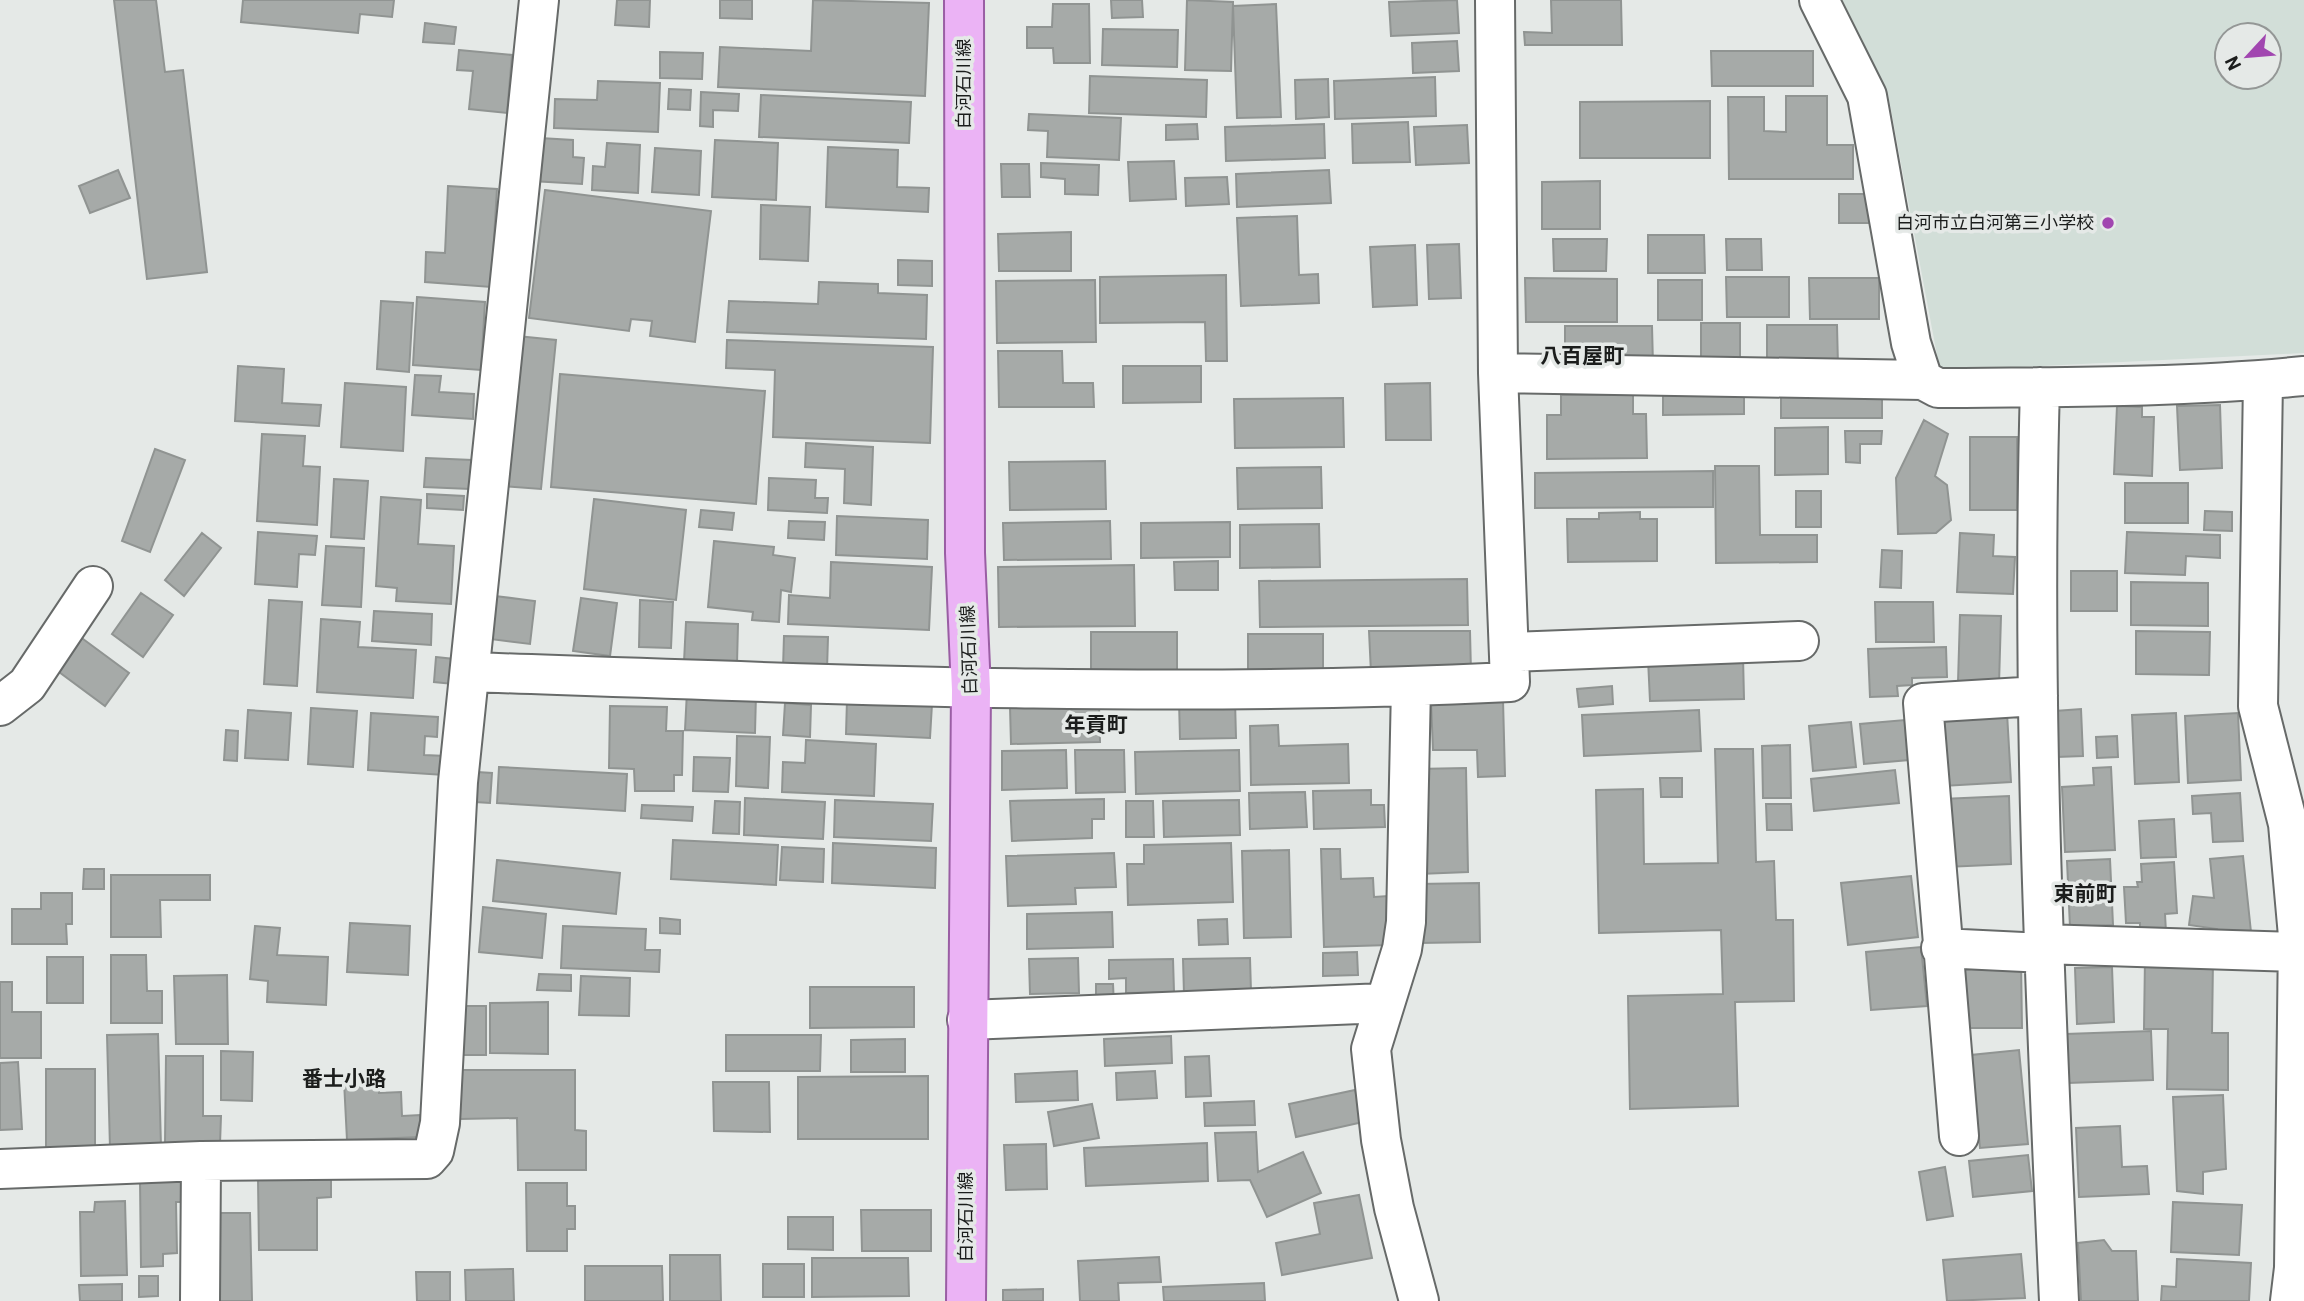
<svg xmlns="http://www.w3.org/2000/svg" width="2304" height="1301" font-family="Barlow,'Noto Sans JP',sans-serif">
<rect width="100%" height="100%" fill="#e5e9e7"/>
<path fill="#d2ded8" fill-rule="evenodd" d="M1842 0H2304V353L1940 371 1888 94ZM2227 35H2269V77H2227Z"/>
<path fill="#a6aaa8" stroke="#909492" stroke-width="2" d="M114 0H156L165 72 183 70 207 272 147 279Z
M243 0H394L392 17 360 14 358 33 241 22Z
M617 0H650L649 27 615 25Z
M720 0H752V19L720 18Z
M813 0 929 3 925 96 718 87 720 47 811 51Z
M1111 0H1142L1143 17 1112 18Z
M1187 0 1233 2 1231 71 1185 70Z
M1457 0 1459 33 1391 36 1389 2Z
M1551 0H1621L1622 45H1525L1524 32 1552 33Z
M1053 4H1089L1090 63H1054L1053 48H1027V27H1052Z
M1276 4 1281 117 1237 118 1233 6Z
M425 23 456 27 454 44 423 42Z
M1103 29 1178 30 1177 67 1102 65Z
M1457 41 1459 71 1413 73 1412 43Z
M459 50 512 55 507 113 469 109 473 71 457 70Z
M1711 51H1813V86H1712Z
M660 52 703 53 702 79 660 78Z
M1090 76 1207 80 1206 117 1089 113Z
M1435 77 1436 116 1335 119 1334 81Z
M1328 79 1329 117 1296 119 1295 80Z
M598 81 660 83 658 132 554 128 555 99 597 100Z
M669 89 691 90 690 110 668 109Z
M701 92 739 94 738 111 713 110V127L700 126Z
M761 95 911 102 909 143 759 137Z
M1786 96H1827V145H1853V179H1729L1728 97H1764V131L1786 132Z
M1710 101V158H1580V102Z
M1029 114 1121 118 1119 160 1047 157 1048 131 1028 130Z
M1408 122 1410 162 1353 163 1352 124Z
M1197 124 1198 139 1166 140V125Z
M1324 124 1325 158 1226 161 1225 127Z
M1467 125 1469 163 1416 165 1414 127Z
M540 138 573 140V157L584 158 582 184 532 181Z
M715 140 778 143 776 200 712 197Z
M607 143 640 145 638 193 592 190 593 166 605 167Z
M828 147 898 150 897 187 929 188 928 212 826 207Z
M655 148 701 151 699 195 652 192Z
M1174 161 1176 199 1130 201 1128 162Z
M1041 163 1099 165 1098 195 1065 194V179L1041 177Z
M1001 164H1029L1030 197H1002Z
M118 170 130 198 90 213 79 186Z
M1329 170 1331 203 1237 207 1236 174Z
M1227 177 1229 204 1186 206 1185 178Z
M1600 181V229H1542V182Z
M448 186 497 189 491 287 425 282 426 252 445 253Z
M545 190 711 211 695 342 650 336 652 321 631 319 629 331 529 318Z
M1839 194H1874V223H1839Z
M761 205 810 207 808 261 760 259Z
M1297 216 1299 275 1318 274 1319 303 1241 306 1237 218Z
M1071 232V271H999L998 234Z
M1648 235H1704L1705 273H1648Z
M1553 239H1607L1606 271H1554Z
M1726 239H1761L1762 270H1727Z
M1459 244 1461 298 1429 299 1427 245Z
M1415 245 1417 305 1373 307 1370 247Z
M898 260 932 261V286L898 285Z
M1226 275 1227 361H1206L1205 322 1100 323V277Z
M1726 277H1789V317H1727Z
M1525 278 1617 279V322H1526Z
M1809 278H1879V319H1810Z
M1095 280 1096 342 997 343 996 281Z
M1658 280H1702V320H1658Z
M819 282 878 284V293L927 295 926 339 727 332 729 301 818 304Z
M417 297 485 302 481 370 413 365Z
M381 301 413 303 409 372 377 369Z
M1701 323H1740V367L1701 366Z
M1767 325H1837L1838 366H1767Z
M1565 326H1652L1653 365 1565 366Z
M517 336 556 340 541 489 502 486Z
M727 340 933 347 930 443 773 437 775 370 726 368Z
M998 351H1062L1063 383H1093L1094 407H999Z
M238 366 284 369 282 403 321 405 319 426 235 421Z
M1123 366H1201V402L1123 403Z
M560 374 765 391 756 504 551 487Z
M415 375 441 376 439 392 474 394 473 419 412 415Z
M345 383 406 387 403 451 341 447Z
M1430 383 1431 440H1386L1385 384Z
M1882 383V418H1781V384Z
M1744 386V414L1663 415V387Z
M1561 395H1633V414H1646L1647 458 1547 459V415H1561Z
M1343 398 1344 447 1235 448 1234 399Z
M2220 405 2222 468 2180 470 2177 406Z
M2117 406 2142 407V417H2154L2152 476 2114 474Z
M1924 420 1948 434 1935 476 1947 485 1951 520 1936 533 1898 534 1896 478Z
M1828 427V474L1775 475V428Z
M1845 431H1882L1881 444H1860V463L1846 462Z
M262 434 305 436 303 466 320 467 317 525 257 521Z
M1970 437H2017V510H1970Z
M806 443 873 447 871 505 844 503 845 469 805 467Z
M155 449 185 460 150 552 122 541Z
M426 458 472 460 470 489 424 487Z
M1105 461 1106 509 1010 510 1009 462Z
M1715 466H1759L1760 535H1817V562L1716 563Z
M1321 467 1322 508 1238 509 1237 468Z
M1713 471V507L1535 508V473Z
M769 478 816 480 815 498H828L827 513 768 510Z
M334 479 368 481 364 539 331 537Z
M2125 483H2188V523H2125Z
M1796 491H1821V527H1796Z
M427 494 464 496 463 510 427 508Z
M381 497 421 500 418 544 454 546 451 604 396 601 397 588 376 586Z
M594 499 686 510 676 600 584 589Z
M701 510 734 513 732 530 699 527Z
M2205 511 2232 512V531L2204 530Z
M1640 512V519H1657V561L1568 562 1567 519H1599V513Z
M837 516 928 520 927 559 836 555Z
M789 521 825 522 824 540 788 538Z
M1110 521 1111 559 1004 560 1003 523Z
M1230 522V557L1141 558V523Z
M1319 524 1320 567 1240 568V525Z
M258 532 317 536 315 555 299 554 297 587 255 584Z
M2127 532 2220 535V558L2186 556 2185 575 2125 573Z
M202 533 221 548 184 596 165 580Z
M1960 533 1994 535 1993 556 2015 557 2013 594 1957 592Z
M714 541 774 547 773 555 795 558 791 592 781 590 779 622 752 620 753 612 708 607Z
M326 546 364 548 361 607 322 605Z
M1882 550 1902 551 1901 588 1880 587Z
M1218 561V590H1175L1174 562Z
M831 562 932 567 929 630 788 624 789 595 830 598Z
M1134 565 1135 626 999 627 998 567Z
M2071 571H2117V611H2071Z
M1467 579 1468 625 1260 627 1259 581Z
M2131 582 2208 583V626L2131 625Z
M141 593 173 615 143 657 112 634Z
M495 596 535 601 530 644 490 639Z
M581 598 617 603 610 656 573 651Z
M269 600 302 602 297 686 264 684Z
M640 600 673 602 671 648 639 647Z
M1875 602H1933L1934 642H1876Z
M374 611 432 614 431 645 372 641Z
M1960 615 2001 616 1999 684 1958 682Z
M321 619 360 622 358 647 416 650 413 698 317 692Z
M686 622 738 624 737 664 684 662Z
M1369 631H1470L1471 673H1371Z
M2136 631 2210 632 2209 675 2136 674Z
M1091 632H1177V674H1091Z
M1248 634H1323V673L1248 674Z
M79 636 129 673 105 706 55 669Z
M784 636 828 637 827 670 783 668Z
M1946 647 1947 677 1912 678V685L1897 686 1898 696 1870 697 1868 649Z
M1743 656 1744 699 1650 701 1648 659Z
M436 657 454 659 453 684 434 682Z
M1612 686 1613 704 1579 707 1577 689Z
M687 691 756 694 755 733 685 730Z
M847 700 932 704 930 738 846 734Z
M1235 700 1236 738 1180 739 1179 701Z
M1503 700 1505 776 1478 777 1477 750H1433L1431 702Z
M785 703 811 705 810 737 783 735Z
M1099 705 1100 742 1011 744 1010 707Z
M610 706 667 707 666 731H683L682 775H674V791H635L634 769 609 768Z
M311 708 357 711 353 767 308 764Z
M2081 709 2083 756 2057 757 2055 711Z
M248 710 291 713 288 760 245 758Z
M1699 710 1701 751 1584 756 1582 715Z
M371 713 438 717 437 737 425 736 424 755 446 756 444 775 368 770Z
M2007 713 2011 782 1943 786 1939 717Z
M2176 713 2179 782 2135 784 2132 715Z
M2238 713 2241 780 2188 783 2185 716Z
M1905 720 1909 760 1864 764 1860 724Z
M1851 722 1856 767 1813 771 1809 726Z
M1278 725 1279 746 1348 744 1349 783 1251 785 1250 726Z
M226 730 238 731 237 761 224 760Z
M737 736 770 737 768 788 736 786Z
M2117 736 2118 757 2097 758 2096 737Z
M806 740 876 744 874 796 782 792 783 762 805 763Z
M1790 745 1791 798H1763L1762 746Z
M1715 749H1753L1756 862 1774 861 1776 920H1793L1794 1001 1735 1002 1738 1106 1630 1109 1628 996 1723 994 1721 930 1599 933 1596 790 1643 789 1644 864 1718 863Z
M1066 750 1067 788 1002 790V751Z
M1075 750H1124L1125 792 1076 793Z
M1239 750 1240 791 1136 794 1135 752Z
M694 757 730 758 728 792 693 791Z
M499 767 627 774 625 811 497 803Z
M2111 767 2115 850 2065 852 2062 787 2094 785 2093 768Z
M1466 768 1468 872 1419 874 1416 769Z
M1895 770 1899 803 1814 811 1811 779Z
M477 772 492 773 490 803 475 802Z
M1660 778H1682V797H1661Z
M1371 790V805H1384L1385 827 1314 829 1313 791Z
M1305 792 1307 827 1250 829 1249 793Z
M2240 793 2243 841 2213 842 2211 813 2193 814 2192 796Z
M2009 796 2011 864 1946 867 1942 799Z
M745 798 825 802 823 839 744 835Z
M1104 799V819H1092V838L1012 841 1010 801Z
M835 800 933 804 931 841 834 837Z
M1239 800 1240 835 1164 837 1163 801Z
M715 801 740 802 739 834 713 833Z
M1126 801H1153L1154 837H1126Z
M1766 804H1791L1792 830H1767Z
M642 805 693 807 692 821 641 818Z
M2174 819 2176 857 2141 858 2139 821Z
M673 840 778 845 776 885 671 879Z
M833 843 936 848 935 888 832 883Z
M1231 843 1233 902 1128 905 1127 864H1144V845Z
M782 847 824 849 823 882 780 880Z
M1321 849H1340L1341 879 1373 878 1374 897 1388 896 1389 945 1324 947Z
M1289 850 1291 937 1244 938 1242 851Z
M1114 853 1116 887 1075 888 1076 904 1008 906 1006 856Z
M2243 856 2251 932 2217 935V929L2189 925 2193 896 2214 898 2210 859Z
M2110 859 2113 925 2070 927 2067 861Z
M497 860 620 873 616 914 493 901Z
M2174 862 2177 913 2165 914 2166 932 2140 933V923H2126L2124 887H2138L2137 882H2142L2141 864Z
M84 869H104V889H83Z
M111 875H210V900H160L161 937H111Z
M1911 876 1918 937 1848 945 1841 883Z
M1479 883 1480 942 1419 943 1417 884Z
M41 893H72V924H66L67 944H12V909H41Z
M483 907 546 914 542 958 479 952Z
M1112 912 1113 947 1027 949V914Z
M660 918 680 920V934L660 933Z
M1227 919 1228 944 1199 945 1198 920Z
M350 923 410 926 408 975 347 972Z
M255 926 280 928 277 955 328 957 326 1005 267 1002 268 981 250 979Z
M563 926 646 929 645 950H660L659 972 561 968Z
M1921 947 1927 1006 1871 1010 1866 952Z
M1357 952 1358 975 1323 976V953Z
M111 955H146L147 991H162V1023H111Z
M47 957H83V1003H47Z
M1078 958 1079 993 1030 994 1029 959Z
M1250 958 1251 992 1184 994 1183 959Z
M2145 958 2213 959 2212 1033H2228V1090L2167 1089 2168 1029H2144Z
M1173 959 1174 992 1126 993V978L1109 979V960Z
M2021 960 2022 1028H1957V961Z
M2112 967 2114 1022 2077 1024 2075 968Z
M539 974 571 975V991L537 990Z
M227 975 228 1044H176L174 976Z
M581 976 630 978 629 1016 579 1015Z
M0 982H12V1012H41V1058H0Z
M1096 984H1113L1114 1005H1096Z
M810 987H914V1027L810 1028Z
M548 1002V1054L490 1053V1003Z
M456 1006H486V1055H457Z
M2151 1031 2153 1080 2068 1083 2066 1034Z
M158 1034 161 1147 110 1148 107 1035Z
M726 1035H821L820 1071H726Z
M1171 1036 1172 1063 1105 1066 1104 1039Z
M905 1039V1072H851V1040Z
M2019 1050 2028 1144 1980 1148 1971 1055Z
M221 1051 253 1052 252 1101 221 1100Z
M166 1056H203V1116H221L220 1144H165Z
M1209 1056 1211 1096 1186 1097 1185 1057Z
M18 1062 22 1129 0 1130V1063Z
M46 1069H95V1151H46Z
M460 1070H575V1130L586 1131V1170H518L517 1118 460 1119Z
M1077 1071 1078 1100 1016 1102 1015 1074Z
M1155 1071 1157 1098 1117 1100 1116 1073Z
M928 1076V1139H798V1077Z
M379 1080V1093L401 1092 402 1116 420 1115 421 1137 347 1140 344 1081Z
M713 1082H769L770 1132 714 1131Z
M1355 1090 1363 1122 1296 1137 1289 1104Z
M2223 1095 2226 1169 2203 1172V1194L2177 1191 2173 1097Z
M1254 1101 1255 1125 1205 1126 1204 1103Z
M1092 1104 1099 1138 1054 1146 1048 1112Z
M2120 1126 2122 1167 2147 1166 2149 1194 2079 1197 2076 1128Z
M1256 1132 1258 1172 1303 1152 1321 1193 1267 1217 1250 1180 1218 1181 1215 1133Z
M1207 1143 1208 1181 1086 1186 1084 1148Z
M1046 1144 1047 1189 1006 1190 1004 1145Z
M2028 1155 2032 1191 1973 1197 1969 1161Z
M1945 1167 1953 1216 1927 1220 1919 1172Z
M183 1179 184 1202H176L177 1253 163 1254V1266L141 1267 140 1180Z
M258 1179H331V1197L317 1198V1250H259Z
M526 1183H567V1206H575V1229H567V1251H527Z
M1359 1195 1372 1258 1282 1275 1276 1243 1320 1234 1314 1203Z
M125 1201 127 1275 81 1276 80 1212H94L95 1202Z
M2173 1202 2242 1205 2239 1255 2171 1252Z
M861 1210H931V1251H862Z
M213 1213H250L252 1301H215Z
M788 1217H833V1250L788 1249Z
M2104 1240 2112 1251H2136L2138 1301H2081L2078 1243Z
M2021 1254 2025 1298 1947 1301 1943 1260Z
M670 1255H720L721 1301H670Z
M1159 1257 1161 1282 1118 1283 1119 1301H1080L1078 1261Z
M812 1258H908L909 1296 812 1297Z
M2177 1259 2251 1263 2249 1301H2161L2162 1286 2176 1287Z
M763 1264H804V1297H763Z
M585 1266H662L663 1301H585Z
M513 1269 514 1301H466L465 1270Z
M416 1272H450V1301H417Z
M139 1276H158V1296L139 1297Z
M1264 1283 1265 1301H1164L1163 1287Z
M122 1284V1301H80L79 1285Z
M1043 1289V1301H1003V1290Z"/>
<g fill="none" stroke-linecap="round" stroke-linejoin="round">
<defs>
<path id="minor" d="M1819 0 1867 96 1911 343 1923 380 1938 388C2060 387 2182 388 2304 376
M1498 373 1923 380
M2263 380 2258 706 2288 824 2298 936 2294 1268 2290 1301
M2040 387C2031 692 2045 996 2059 1301
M1509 652 1799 641
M470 672C816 684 1163 699 1510 682L1498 373 1495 0
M1411 687 1406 922 1402 949 1371 1049 1381 1140 1394 1208 1419 1301
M0 706 27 685 93 586
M2042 944 2298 952
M1941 948 2043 953
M967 1020 1384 1003
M1959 1136 1923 703 2038 696
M0 1169 201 1161 427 1159 434 1151 440 1123 458 782 539 0
M200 1301 201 1161"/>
<path id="major" d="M964 0 965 553 971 690 966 1301"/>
</defs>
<use href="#minor" stroke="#676a69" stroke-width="42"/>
<use href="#major" stroke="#9a5ea4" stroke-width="42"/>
<use href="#minor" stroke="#fff" stroke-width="38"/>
<use href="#major" stroke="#ebb3f5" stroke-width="38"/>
</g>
<circle fill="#a146b0" stroke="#e5e9e7" stroke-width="2.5" cx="2108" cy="223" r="7"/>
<g text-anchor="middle" stroke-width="7" stroke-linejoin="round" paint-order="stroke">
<g font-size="18" fill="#1b1d1c" stroke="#e5e9e7">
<text transform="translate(964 84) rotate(-90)" y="6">白河石川線</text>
<text transform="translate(969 650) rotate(-92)" y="6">白河石川線</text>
<text transform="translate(966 1217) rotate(-90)" y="6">白河石川線</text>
</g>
<g font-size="18" fill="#1b1d1c" stroke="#e5e9e7" text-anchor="end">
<text x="2094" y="229">白河市立白河第三小学校</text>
</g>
<g font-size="21" font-weight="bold" fill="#1b1d1c" stroke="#e5e9e7">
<text x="1582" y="363">八百屋町</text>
<text x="1096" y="732">年貢町</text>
<text x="2085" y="901">束前町</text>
<text x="344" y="1086">番士小路</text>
</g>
</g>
<g transform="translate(2248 56) rotate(244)"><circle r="33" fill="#e5e9e7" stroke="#949796" stroke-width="2"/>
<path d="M0-5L12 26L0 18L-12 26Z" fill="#a146b0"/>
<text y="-10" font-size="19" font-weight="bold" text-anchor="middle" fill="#1b1d1c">N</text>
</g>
</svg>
